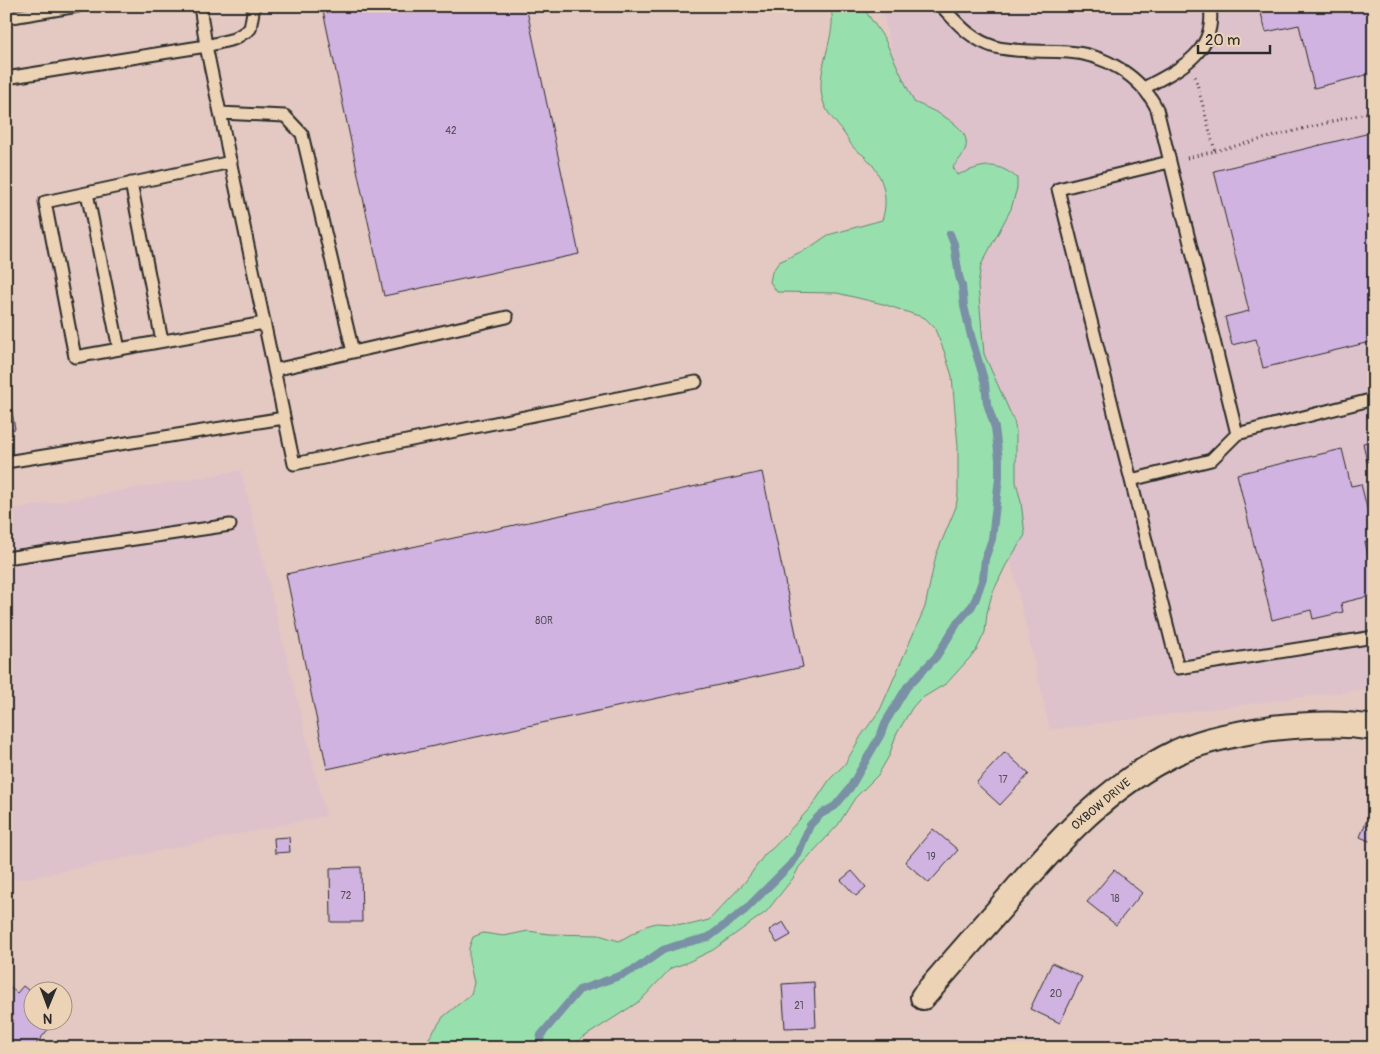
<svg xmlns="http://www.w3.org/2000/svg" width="1380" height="1054" font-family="Pangolin,sans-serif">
<rect width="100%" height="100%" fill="#e4c9c2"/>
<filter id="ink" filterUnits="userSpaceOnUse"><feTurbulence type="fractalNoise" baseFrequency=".02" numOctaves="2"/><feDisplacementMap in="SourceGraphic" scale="10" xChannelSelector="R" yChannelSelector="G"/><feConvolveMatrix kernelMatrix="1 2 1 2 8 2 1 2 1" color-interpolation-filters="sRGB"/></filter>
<g filter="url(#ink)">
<path fill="#dec2cb" d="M881 6H1374V688L1050 730Z
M241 470 326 816 31 878 6 881V510Z"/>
<path fill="#98dfae" stroke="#62856c" d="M830 6H862L884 38 914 102C929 109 975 126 965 150 963 156 957 162 953 167L957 175C982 166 994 159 1017 178V188L1011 209 981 265 978 285 984 354 1014 421 1016 431V482L1021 502 1025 535 1006 565 992 594 987 613 985 632 976 651 947 683 919 700 912 708 896 735 889 756 878 775 855 798 838 825 799 867 794 877 766 912 713 950 686 963 671 968 640 1001 567 1048H426L429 1038 443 1017 471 994 474 983 469 960V948L473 937 483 933 504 936 528 931 549 934 599 935 619 941 646 926 656 923 689 925 709 920 745 882 765 854 773 848 812 806 830 779 845 764 861 736 880 710 925 607 936 555 956 507 958 494V446L952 376 944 351 934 327 925 318 883 304 837 293 777 292 770 282 772 272 779 262 809 248 828 235 882 220C890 197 882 171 863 155 860 152 856 151 854 148 850 144 847 137 843 132 837 123 828 115 824 104 812 73 840 33 830 6Z"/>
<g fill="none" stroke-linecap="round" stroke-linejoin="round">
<path stroke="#7a90a5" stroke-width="8" d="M539 1048 541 1035 579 990 622 975 637 968 663 950 678 945 709 937 745 910 790 865 798 854 810 825 821 814 835 806 850 788 881 734 885 723 907 687 936 657 958 622 972 606 976 598 983 578 985 559 992 539 999 478V459L995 428 987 403 985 383 971 336 964 306 962 286 959 276 954 244 950 234"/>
</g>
<path fill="#d0b3e0" stroke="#2b2b2b" d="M322 6H526L579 254 384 296Z
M1259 6H1374V73L1314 88 1299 25 1266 32Z
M1374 132V341L1263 368 1256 339 1232 345 1225 317 1249 311 1214 171Z
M6 376 15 429 6 430Z
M1374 441V465L1368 467 1363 443Z
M1342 449 1351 486 1361 484 1374 536V540L1365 542 1374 577V595L1341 603 1343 612 1313 619 1311 610 1272 620 1237 474Z
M762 472 803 667 327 769 286 574Z
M1005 752 1029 774 1000 805 976 783Z
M1374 802V843L1360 837Z
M933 829 958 850 929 883 905 862Z
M289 837 290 852 275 853 274 838Z
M361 867 362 922H331L330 868Z
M1114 870 1142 893 1116 925 1087 902Z
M852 871 866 887 856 896 841 880Z
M783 922 791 935 777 943 769 930Z
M1052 963 1082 977 1060 1023 1030 1009Z
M814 982 816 1027 785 1028 782 984Z
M6 984 17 993 23 986 32 993V1022H54L33 1048H6Z"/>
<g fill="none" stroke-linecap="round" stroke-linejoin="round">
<defs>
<path id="lane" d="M200 6 206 46 294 464 696 382
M943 6 944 9C960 26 972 40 995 47 1019 53 1044 50 1068 52 1104 54 1141 76 1157 109L1237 434 1374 399
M6 18 78 6
M6 78 206 46 234 39 250 29 254 6
M1144 88C1179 69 1217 53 1210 6
M220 113 285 116 302 134 353 352
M231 162 45 202 75 357 264 323
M1169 162 1058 189 1178 668 1374 637
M131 183 162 341
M87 193 119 349
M274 370 507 317
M6 462 284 418
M1131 480 1211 460 1237 434
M6 558 230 525"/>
<path id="street" d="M923 997C952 963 981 930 1010 897 1059 840 1108 785 1177 752 1206 739 1240 733 1272 728 1306 724 1340 722 1374 728"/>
</defs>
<use href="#lane" stroke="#2b2b2b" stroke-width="15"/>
<use href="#street" stroke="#2b2b2b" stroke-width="28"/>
<path stroke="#2b2b2b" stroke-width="3" stroke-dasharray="1 4" stroke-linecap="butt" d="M1215 151 1374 111
M1187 158 1215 151 1195 76"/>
<use href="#lane" stroke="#edd3b5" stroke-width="11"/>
<use href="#street" stroke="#edd3b5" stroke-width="24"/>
</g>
</g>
<g text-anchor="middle" stroke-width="5" stroke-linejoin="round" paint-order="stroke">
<g font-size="10" fill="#544d58">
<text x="451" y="134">42</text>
<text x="544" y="624">80R</text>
<text x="1003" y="783">17</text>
<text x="931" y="860">19</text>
<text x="346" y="899">72</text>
<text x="1115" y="902">18</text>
<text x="1056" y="997">20</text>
<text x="799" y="1009">21</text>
</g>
<g font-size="12" fill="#2b2b2b" stroke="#edd3b5">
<text transform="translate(1101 804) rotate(-40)" y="4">OXBOW DRIVE</text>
</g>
</g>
<rect width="1380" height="1054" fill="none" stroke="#edd3b5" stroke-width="25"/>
<rect x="12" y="12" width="1355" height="1029" fill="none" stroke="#2b2b2b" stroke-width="2" filter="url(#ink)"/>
<g transform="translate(48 1006) rotate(181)"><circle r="24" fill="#edd3b5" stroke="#9f907e"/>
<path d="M0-4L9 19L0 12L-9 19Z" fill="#2b2b2b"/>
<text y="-8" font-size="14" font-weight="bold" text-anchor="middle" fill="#2b2b2b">N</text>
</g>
<path d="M1198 45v8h72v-8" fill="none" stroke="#2b2b2b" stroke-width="2.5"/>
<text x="1205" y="45" font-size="15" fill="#2b2b2b" stroke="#edd3b5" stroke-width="4" paint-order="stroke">20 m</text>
</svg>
